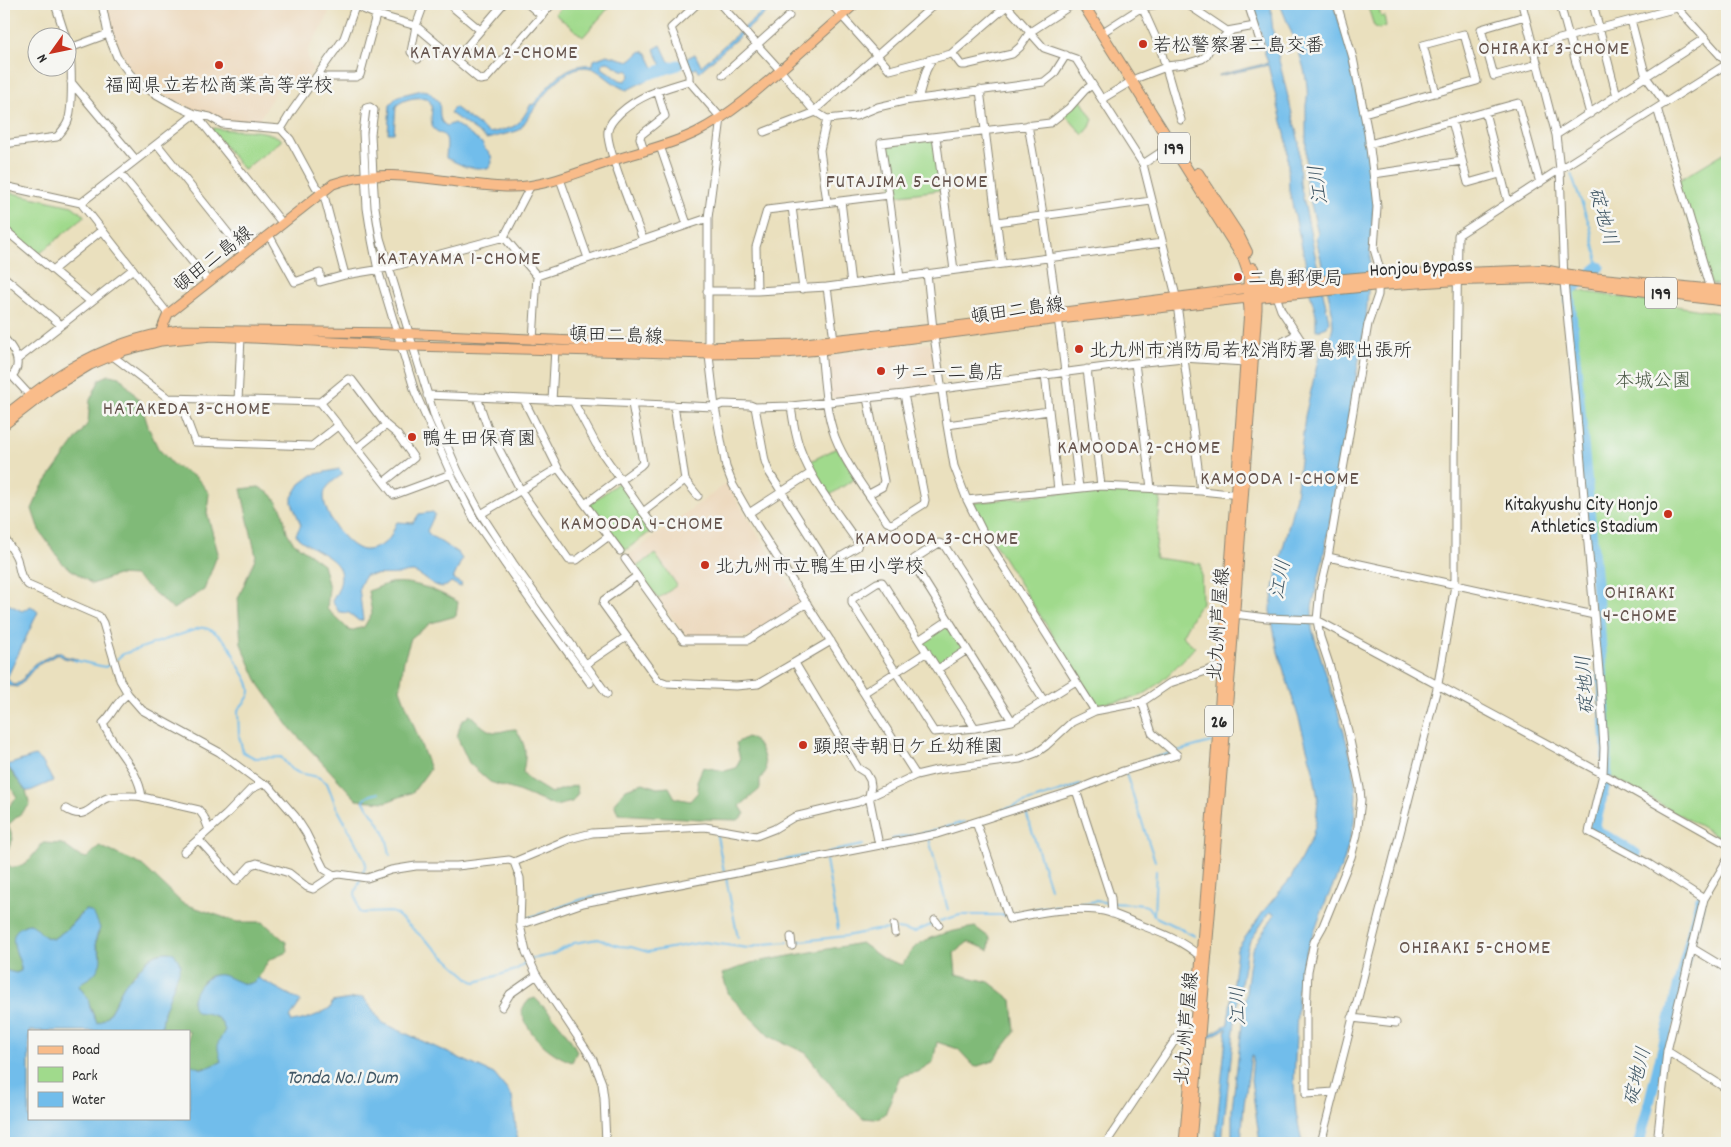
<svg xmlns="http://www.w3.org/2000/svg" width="1731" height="1147" font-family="Dekko,'Klee One',sans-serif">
<rect width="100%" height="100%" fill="#f6f6f2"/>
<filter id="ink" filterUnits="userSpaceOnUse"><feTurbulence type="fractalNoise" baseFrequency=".02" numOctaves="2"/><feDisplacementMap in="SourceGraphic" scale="10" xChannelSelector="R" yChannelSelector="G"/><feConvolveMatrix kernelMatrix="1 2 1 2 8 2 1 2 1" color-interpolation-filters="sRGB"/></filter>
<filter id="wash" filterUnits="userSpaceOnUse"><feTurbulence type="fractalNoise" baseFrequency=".0096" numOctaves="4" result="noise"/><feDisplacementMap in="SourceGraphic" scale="20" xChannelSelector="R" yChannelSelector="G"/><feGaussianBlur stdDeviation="1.12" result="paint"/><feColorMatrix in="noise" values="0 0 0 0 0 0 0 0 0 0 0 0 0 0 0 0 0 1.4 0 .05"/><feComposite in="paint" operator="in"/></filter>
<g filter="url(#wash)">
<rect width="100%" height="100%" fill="#eae0be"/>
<path fill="#ecd7ba" d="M105 4H331L327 18 308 50V60L313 69 301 87 283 79 259 120 229 122 200 113 157 92 132 72 122 57 112 34 107 20Z
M930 343 932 345 937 383 935 385 832 398 830 396 824 358 826 356Z
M727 483 740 506 800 601V604L754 634 748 636H686L626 557Z"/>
<path fill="#a0da8c" stroke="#66825c" d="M564 4H612L583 37 555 14Z
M1367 4H1381L1378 6 1381 17 1384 16 1386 26 1379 29 1374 26Z
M1080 99 1093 119 1090 127 1083 135 1065 114Z
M214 128C236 133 261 126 281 139V141L246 168 243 169 212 130Z
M934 139 940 190 893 196 886 145Z
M1727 151V286L1711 284 1676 182Z
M8 192 72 206 85 216 38 255 4 226V198Z
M1574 290 1727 314V841L1608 775 1609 761 1600 614 1571 294Z
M837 448 856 478 830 495 809 462Z
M618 483 621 484 654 529 623 552 590 507V504Z
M1102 488 1161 493 1155 558 1201 564 1202 603 1196 610 1182 636 1195 647C1183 660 1159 686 1144 694 1130 701 1114 701 1099 704L1095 702 989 535 973 503Z
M655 554 677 585 658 599 636 567Z
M948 624 964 649 938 666 922 640Z"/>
<path fill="#80ba78" stroke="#567252" d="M109 375 120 377 140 401 149 429 158 448 173 465 197 478 209 493 207 513 218 553 204 590 173 609 135 576 117 575 92 584 63 564 39 530 32 509 42 487 88 423 90 400 100 379Z
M259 487 272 495 282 510 287 532 293 542 323 564 329 588 327 609 350 631 364 627 372 613 368 591C375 589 383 585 390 583 414 580 437 591 458 602L456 616 431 623 411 638 404 660 400 689 430 769 413 792 386 802 357 800 291 729 259 684 241 644 238 599 256 556 241 489Z
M470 715C479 722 487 734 499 732 505 731 509 729 516 729 526 746 527 752 523 772L528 779 551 793 576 785 578 793 572 802 555 806 518 791 490 782 469 763 457 737 461 722Z
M747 737C762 742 764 756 766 771L760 779V789L740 806 745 814 738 820 700 819 618 814 614 803 626 789 643 783 657 788 669 787 675 798 690 801 698 792 697 781 703 767 725 771 736 768 740 759 736 743Z
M4 763 26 791 30 805 8 825 13 839 4 857V812L17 797 4 778Z
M43 843 62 844 79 856 87 858 99 846 142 865 182 903 237 922H263L286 942 287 952 269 960 256 981C232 994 211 949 192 1001L199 1012C212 1012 221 1018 225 1030 221 1042 220 1050 221 1062 211 1069 199 1070 189 1064V1031H161L164 1012 181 965 169 952C165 952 161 952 158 953 147 957 128 979 122 989 116 999 109 1020 97 1023L85 994 80 988 79 985 101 956C97 945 93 943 99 932L81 913 66 930 53 939 43 936 31 924 24 925 16 951 20 962 21 971 16 973 4 970V861L12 868 26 864Z
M975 927 990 938 989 950 968 942 954 953 956 974 989 982 1012 1000 1015 1032 993 1061 975 1067 958 1049 937 1042 933 1062 917 1072 900 1076 885 1114 875 1119 862 1118 834 1089 806 1053 769 1036 729 995 722 974 751 963 861 943 882 958 902 965C906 960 909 953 913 949 925 936 958 930 975 927Z
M535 998C552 1015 566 1030 577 1051L572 1062C549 1054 527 1034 521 1010L529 1000Z"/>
<path fill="#71bdeb" stroke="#4e748b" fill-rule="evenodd" d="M771 4H776L699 72 697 68 692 70 690 67 688 68 687 65 666 74 654 49 661 45 668 60 673 65 695 54 701 66Z
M1251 4H1273L1271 6C1271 21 1274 35 1275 50H1281L1278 56 1299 142 1300 183 1329 321 1327 327 1319 330H1316V314L1305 276 1307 272V269L1289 190 1287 142 1268 65 1219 76V75L1268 63 1264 51V42Z
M1280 4H1333L1345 39 1365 134 1374 201 1366 321 1323 559 1312 607V629L1344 732 1353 766 1356 794 1354 823 1344 861 1327 899 1306 952 1298 989 1294 1083 1296 1112 1302 1143H1260L1251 1080 1253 1056H1251L1244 1105 1241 1143H1232V1108L1249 968 1252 949 1275 914 1270 912 1250 941 1247 949 1236 1012 1222 1141V1143H1215L1227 1028 1208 1038 1207 1036 1228 1024 1237 949 1266 908 1291 878 1312 837 1316 822 1318 799 1313 770 1299 719 1278 652 1270 611 1277 572 1296 496 1305 416 1321 348 1330 338 1333 326 1332 311 1316 237 1318 233 1306 183V105C1313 76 1290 31 1280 4Z
M642 51 647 53 656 72 655 76 627 90C613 86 603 72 591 68 563 60 534 109 521 128L517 131 487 139 450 113 454 107 489 133C516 127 517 129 531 104L533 105C549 85 565 62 593 65L594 60 607 55 629 61ZM603 63 608 62 622 70 629 71 630 76 625 81 620 80 602 68 601 65Z
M422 90 428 91 439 102C441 112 437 121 447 126L454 123 483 144 484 148 491 155 492 163 488 169 466 167 446 158C446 153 448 143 446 138 443 132 434 133 432 125 429 115 436 107 427 98 416 97 405 98 396 106L394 133H388L390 104 398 96Z
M339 469 342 472V475C336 479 328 484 325 491 319 509 345 547 363 550 371 551 383 545 388 540 393 534 393 529 397 522L413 523 419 514 433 512 435 514 427 531 430 535 458 553 462 559 453 579 462 584 460 587 451 582C440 596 425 575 413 572 409 572 404 573 401 574 389 575 377 574 365 575L359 588 363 620 359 621 349 613 339 612 332 601C357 561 324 558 298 538L296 534 301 525 292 503V497L300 484 312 475Z
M4 602 22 611 31 606 38 612 7 678 12 684 15 685 21 681 34 664 58 652H61L64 656 77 659V661L64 658 58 654 36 666 21 684 17 687 4 685Z
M35 756 43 763 53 781 30 791H26L7 765Z
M85 910C94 910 97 921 100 928 99 932 96 936 96 939 93 951 109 955 95 973 90 979 83 980 79 985L80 988 88 998 90 1008 97 1023C110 1020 116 999 122 989 125 983 130 978 135 974 146 961 155 949 174 953L181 965 164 1012 161 1031H29V1118H189V1064L203 1069 221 1062 218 1049V1043L225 1030C219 1013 210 1014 196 1012 191 1005 192 1001 195 993 199 983 210 973 222 975 234 978 247 991 258 978L301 1001 290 1018 292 1022C305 1020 320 1015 331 1007L332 1002 363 997 383 1023 494 1074 512 1096 518 1143H4V970L16 973 21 971V968C19 955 4 934 23 926 27 924 30 923 34 926 41 932 43 938 53 939L66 930Z"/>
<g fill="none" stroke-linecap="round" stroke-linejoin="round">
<path stroke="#71bdeb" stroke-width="2" d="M1571 174 1590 226 1599 267
M117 659 123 654 200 628C210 626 226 640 231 649 234 656 237 664 241 670 245 677 250 682 250 691 250 699 242 704 238 710L239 736 243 752 255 758 281 757 291 769 299 773 318 777 327 783 336 806 363 856 366 864 362 876
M74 660 105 667 111 664
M1178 751 1211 742
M1135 764 1171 753
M1126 774 1155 861
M379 793 371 795 364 799V802C379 823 386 829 390 855
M1025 809 1050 888
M999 811 1080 785
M716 831 724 871
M892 839 928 832 964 822
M929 839 948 910
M828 852 863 845
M826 860 838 929
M779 861 809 855
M742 869 772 863
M726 878 738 938
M360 880 355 893 359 912 362 913 391 912 396 914 472 981 476 982 516 970 527 961
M1114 903C1122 904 1143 903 1148 907 1151 911 1152 914 1156 917L1195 936
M1068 906 1096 901 1110 903
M552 910 583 899 644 888
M1154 916 1156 871
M523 918 525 919 546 912
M940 921 960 915H1010L1043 907H1060
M897 929 915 932 935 923
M793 942 846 936 876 930 892 929
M531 959 551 955 574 943 598 939 619 946 631 947 648 952 704 942 748 948 765 944 788 942"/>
<path stroke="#71bdeb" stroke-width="11" d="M643 76 678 65
M1599 267 1569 291 1599 616 1607 749 1606 780 1594 829 1636 854
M1639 1143 1700 900"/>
</g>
</g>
<g filter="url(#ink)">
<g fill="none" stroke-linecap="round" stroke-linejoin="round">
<defs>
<path id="minor" d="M55 4 66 38
M102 4 108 34 117 57 130 74 147 89 175 105 195 114 210 117 222 124 281 129 290 139 316 187 323 192 345 275
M351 4 375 14 416 26 480 80 486 79 552 4
M449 4 480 30
M528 4 542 16
M697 4 671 28 689 75V81L721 118 708 218V347L715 407 726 467 733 485 749 513 916 775
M720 4 780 70 814 111 827 119 856 116 878 107 904 101 1044 82 1054 74 1066 55
M831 4 890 70 951 54 1009 4
M1005 4 1044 48 1076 59 1143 164 1176 296 1201 491
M1187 4 1227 31 1255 26
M1248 4 1262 47
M1560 4 1590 114
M1593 4 1617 96
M1674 4 1727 63
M1142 7 1160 47 1181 120
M1525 16 1481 29 1494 76 1538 64
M1631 20 1646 77 1665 103
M416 26 411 52 418 59
M416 26 424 4
M1106 30 1142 7 1159 4
M1533 46 1677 8
M70 48 108 34
M952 53 961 65H965L1012 54 1020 47 1030 32 1073 4
M456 59 503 4
M1166 66 1185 64 1202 59 1206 56 1210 48 1231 31
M723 75 789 16
M316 77H356L360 75 379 4
M71 82 136 160
M980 90 1002 264
M918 99 926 71 932 59
M1102 99 1137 78 1166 67
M1657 108 1711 289
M814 111 935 4
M1485 112 1508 202
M1364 113 1477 81 1464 34 1423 45 1436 93
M196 115 283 224
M1452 121 1468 183 1500 174
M1028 125C1050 246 1065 367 1079 488
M281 129 292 111 344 38 356 4
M764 132 816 112
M1556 135 1705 38
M936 137 954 270
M4 144 57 137C61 132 66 127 68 121 73 107 72 55 68 42
M157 144 244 253
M1369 144 1518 103 1540 183
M660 146 687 224
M644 151 640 138 641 135 665 116 657 90
M1143 164 1178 141
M120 173 208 281
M1374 174 1462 161
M560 179 588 258
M4 186 81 203 168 314
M841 201 851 284
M827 202 820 150 827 119
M81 203 195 114
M792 207 803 289
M997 222 1151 201
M4 229 91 302
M269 235 295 282 320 273V282L345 275 388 268 504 237 530 187
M504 237 537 276 533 340
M643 240C636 220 605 146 608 131 609 123 615 118 620 113 641 94 663 89 689 81
M53 270 102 230
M927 273 933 329 947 425 954 466 967 500 987 540 1095 711
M537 276 708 218
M4 277 61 325
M900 278 889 195 881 143 1050 123 1069 108 1085 90 1092 85
M827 287 834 340
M707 291H757L827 287 1162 243
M757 291 756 247 767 210 889 195
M1275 293 1281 310 1308 351
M4 338C13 348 24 363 12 376L33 399
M821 350C824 378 825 410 835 437 846 465 870 496 887 522L892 524 924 504 925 500 904 394
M110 354 168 398 320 402 394 495 451 474
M18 359 133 269
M1135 363 1151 488
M1087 369 1101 486 1201 491 1240 495
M1045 374 1058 490
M427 395 715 407 723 404 750 405 755 407 791 406 904 394 1135 363 1183 358 1245 362 1297 334
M477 397 487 426 521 491 569 560H577L609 536
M867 398 884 481 882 487 869 494
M179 399 195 442 312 446 339 425
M524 400 558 468 620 551
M238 401 241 337
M552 401 555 349
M573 401 596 444 643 512 685 480 674 405
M320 402 348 379 352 380 386 425 357 448
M755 407 765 461 769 472 826 562 830 563 857 547 858 543C839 515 812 482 801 451 795 436 793 421 791 406
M947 425 1049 411
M621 480 640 466 643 463 632 404
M685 480 698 496
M384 482 414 458 397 434 386 425
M967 500 1101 486
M585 504 620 478
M643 512 655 528
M749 513 811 473
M481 514 558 468
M4 537C8 544 14 551 17 559 20 570 19 577 28 585L99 616 103 623 120 680 128 694 142 710 219 752 262 784 268 785 295 816 306 833 324 869 334 875
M1328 557 1594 615
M625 559 683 640H748L807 603
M637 576 604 600 603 604 658 680 666 683 736 686 758 684 831 641
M1234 614 1267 618 1317 620 1603 774 1727 844
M919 640 949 620
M795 663 858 768 866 773 870 780 871 786 869 796 879 845
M586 664 626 637
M938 669 967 650
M590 683 539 613 474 519 451 474 415 392 378 270 372 240 367 208 363 133 366 108 370 107 374 110 371 134 373 176 375 207 380 238 435 418 458 471 481 514 513 563 607 694
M865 692 927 652
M128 694C115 702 114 713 103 723 114 750 138 767 142 797L199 810 204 817 209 830
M1012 721 913 563 914 559 939 543 944 545 1044 701
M975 728 882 582 877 583 852 599V603L934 732 975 728 1012 721 1076 681
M1076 790 1111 898 1112 914
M66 809C86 822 92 804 107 798 112 796 137 795 142 797
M976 822 1009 919C1037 913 1067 907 1097 910 1109 911 1122 917 1133 922 1159 932 1180 939 1201 957
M198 839 236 881 251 865 257 863 289 873 307 887 313 889 334 875 339 874 367 878 391 870 416 866H457L509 860 514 862 569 839 592 833 705 827 756 836 774 829 794 817 858 802 916 775 937 770 1020 759 1036 753 1046 746 1072 722 1095 711 1142 702 1170 683 1227 664
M184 852 226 815 251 789 262 784
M514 862 520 878 521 895 520 925 526 952 536 974 593 1060 602 1083 604 1098 606 1143
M1704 899 1649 864 1589 832 1603 774 1604 748 1600 683 1575 393 1564 282 1560 169 1727 64
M935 920 939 925
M520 925 583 903 937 834 1076 790 1123 771 1177 755 1152 733 1142 702
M894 925 895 933
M791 937 792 946
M1692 948 1727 969
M502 1007 510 994 537 975
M1352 1018 1396 1023
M1667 1051 1727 1089
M1334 1092 1306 1094V1014L1308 971 1314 942 1323 926 1351 857 1357 835 1361 800 1360 788 1348 731 1329 664 1320 637 1317 620 1320 590 1328 557 1368 324 1378 295 1379 266 1374 249 1377 207 1374 180 1368 133 1353 58 1337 4
M1106 1143 1185 1025 1195 1019H1199
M1321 1143 1438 684 1455 585V453L1458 235 1560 169 1556 135 1522 4
M1657 1143 1667 1051 1692 948 1704 899 1727 860"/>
<path id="major" d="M160 333 168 314 333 184C387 164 450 185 506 187 542 188 574 174 608 162 637 152 669 146 697 132 730 115 757 91 784 67 808 46 831 25 855 4
M4 416C25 400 46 382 69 369 103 349 141 335 180 330L397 333 708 347 795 344 933 329 1257 287V309L1231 664 1191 1143
M4 425 52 388 90 365 123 351 161 341 212 336 412 346 709 354 784 353 821 350 1059 319 1248 298 1249 310 1201 957 1184 1143"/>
<path id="highway" d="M1083 4 1243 258 1249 275 1248 298 1379 285 1459 280 1543 278 1727 301
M1198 173 1238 234 1247 252
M1253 268 1257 287 1378 276 1543 270 1581 277 1727 291"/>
</defs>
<use href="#minor" stroke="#8a8674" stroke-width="9"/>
<use href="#major" stroke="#8a8674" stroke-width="11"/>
<use href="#highway" stroke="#8a8674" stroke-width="12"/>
<use href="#minor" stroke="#fff" stroke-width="7"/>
<use href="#major" stroke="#f9bc8a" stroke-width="9"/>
<use href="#highway" stroke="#f9bc8a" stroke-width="10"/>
</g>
</g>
<g fill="#c8321e" stroke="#f6f6f2" stroke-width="2">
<circle cx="1143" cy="44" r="5"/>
<circle cx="219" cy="65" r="5"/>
<circle cx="1238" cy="277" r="5"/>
<circle cx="1079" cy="349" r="5"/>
<circle cx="881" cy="371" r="5"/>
<circle cx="412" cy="437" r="5"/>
<circle cx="1668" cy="514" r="5"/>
<circle cx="705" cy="565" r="5"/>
<circle cx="803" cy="745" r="5"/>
</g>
<g text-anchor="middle" stroke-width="5" stroke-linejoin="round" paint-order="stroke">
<g fill="#f6f6f2" stroke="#686867" stroke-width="1">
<rect x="1158" y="132.5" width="32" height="31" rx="4"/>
<rect x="1645" y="277.5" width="32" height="31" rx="4"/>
<rect x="1205" y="705.5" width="28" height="31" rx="4"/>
</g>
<g font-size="18" font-weight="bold" fill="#2b2b2b">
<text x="1174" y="154">199</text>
<text x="1661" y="299">199</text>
<text x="1219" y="727">26</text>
</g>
<g font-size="19" fill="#2b2b2b" stroke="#f6f6f2" text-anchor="start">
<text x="1153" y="51">若松警察署二島交番</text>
<text x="219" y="91" text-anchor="middle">福岡県立若松商業高等学校</text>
<text x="1248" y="284">二島郵便局</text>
<text x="1089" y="356">北九州市消防局若松消防署島郷出張所</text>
<text x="891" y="378">サニー二島店</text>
<text x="422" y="444">鴨生田保育園</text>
<text x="1658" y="510" text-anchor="end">Kitakyushu City Honjo<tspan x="1658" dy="22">Athletics Stadium</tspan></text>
<text x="715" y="572">北九州市立鴨生田小学校</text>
<text x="813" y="752">顕照寺朝日ケ丘幼稚園</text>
</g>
<g font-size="19" fill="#2b2b2b" stroke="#f6f6f2">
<text transform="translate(212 258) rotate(-38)" y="7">頓田二島線</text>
<text transform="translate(1421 266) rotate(-3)" y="7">Honjou Bypass</text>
<text transform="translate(1017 309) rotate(-8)" y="7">頓田二島線</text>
<text transform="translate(616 334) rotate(2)" y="7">頓田二島線</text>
<text transform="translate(1217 624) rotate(-86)" y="7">北九州芦屋線</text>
<text transform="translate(1185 1028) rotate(-85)" y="7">北九州芦屋線</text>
</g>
<g font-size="19" fill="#485743" stroke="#f6f6f2">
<text x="1653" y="386">本城公園</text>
</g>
<g font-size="20" letter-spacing="1" fill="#66554e" stroke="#f6f6f2">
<text x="1554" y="54">OHIRAKI 3-CHOME</text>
<text x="494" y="58">KATAYAMA 2-CHOME</text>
<text x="907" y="187">FUTAJIMA 5-CHOME</text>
<text x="459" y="264">KATAYAMA 1-CHOME</text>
<text x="187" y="414">HATAKEDA 3-CHOME</text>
<text x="1139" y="453">KAMOODA 2-CHOME</text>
<text x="1280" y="484">KAMOODA 1-CHOME</text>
<text x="642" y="529">KAMOODA 4-CHOME</text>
<text x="937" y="544">KAMOODA 3-CHOME</text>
<text x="1640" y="598">OHIRAKI<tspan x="1640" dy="23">4-CHOME</tspan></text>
<text x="1475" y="953">OHIRAKI 5-CHOME</text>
</g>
<g font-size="20" font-style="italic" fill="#405765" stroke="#f6f6f2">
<text transform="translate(1317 185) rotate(-97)" y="7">江川</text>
<text transform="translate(1604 216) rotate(74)" y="7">碇地川</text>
<text transform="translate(1279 579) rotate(-79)" y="7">江川</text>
<text transform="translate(1584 685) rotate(-94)" y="7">碇地川</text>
<text transform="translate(1237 1006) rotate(-91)" y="7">江川</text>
<text x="342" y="1083">Tonda No.1 Dum</text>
<text transform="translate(1636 1076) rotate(-76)" y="7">碇地川</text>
</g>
</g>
<rect width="1731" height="1147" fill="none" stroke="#f6f6f2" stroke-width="20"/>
<rect x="28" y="1030" width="162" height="90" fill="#f6f6f2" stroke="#a5a5a2"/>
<rect x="38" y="1046" width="25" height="8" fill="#f9bc8a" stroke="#a5a5a2"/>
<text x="72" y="1054" font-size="15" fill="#2b2b2b">Road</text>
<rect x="38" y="1067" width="25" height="15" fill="#a0da8c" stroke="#a5a5a2"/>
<text x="72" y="1080" font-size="15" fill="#2b2b2b">Park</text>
<rect x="38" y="1092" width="25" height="15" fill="#71bdeb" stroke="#a5a5a2"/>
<text x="72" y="1104" font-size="15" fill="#2b2b2b">Water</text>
<g transform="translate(52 52) rotate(237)"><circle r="24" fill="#f6f6f2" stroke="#a5a5a2"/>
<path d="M0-4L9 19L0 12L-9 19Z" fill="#c8321e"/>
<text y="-8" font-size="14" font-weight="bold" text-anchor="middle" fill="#2b2b2b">N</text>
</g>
</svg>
